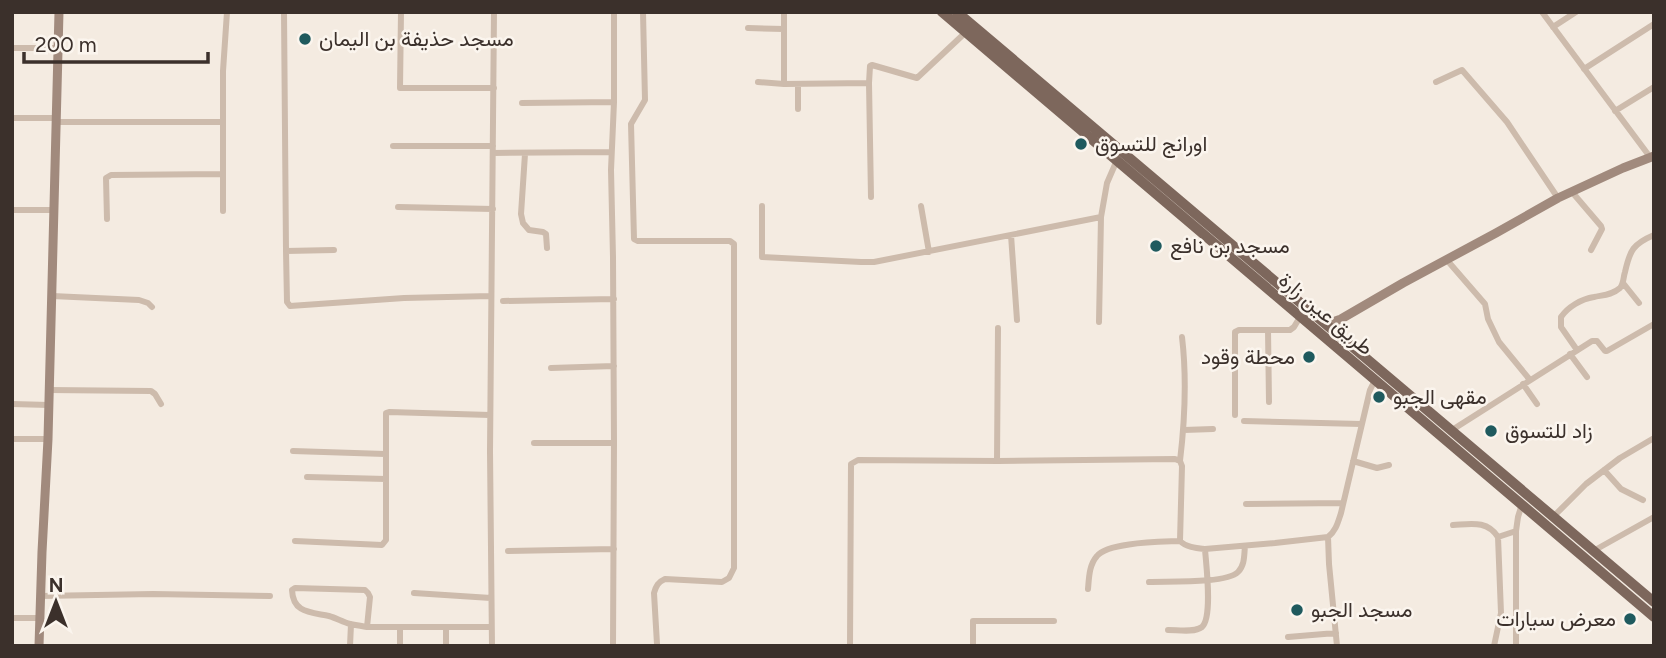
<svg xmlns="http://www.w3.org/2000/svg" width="1666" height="658" font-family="Figtree,Vazirmatn,sans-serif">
<rect width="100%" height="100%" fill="#f4ebe1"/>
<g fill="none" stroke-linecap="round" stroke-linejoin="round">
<path stroke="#cdbbac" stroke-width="6" d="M284 12 286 251 334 250
M401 12 400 88H494
M643 12 645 100 631 124 634 239 638 241H730L734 244V568L729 578 722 582 665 579C658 582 656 586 654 593L657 644
M784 12V84
M1542 12 1650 157
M1553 27 1576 12
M748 28 784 29
M12 48H58
M1584 69 1654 24
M758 82 784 84 869 83
M1436 82 1462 70 1507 122 1558 198
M798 84V109
M522 103 614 102
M1615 111 1654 87
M12 118H57
M57 122H223
M393 146H493
M493 153 611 152
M525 154 521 214 523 223 529 230 543 232 546 234 547 248
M1572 192 1601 226 1602 229 1591 250
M871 197 869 83 870 66 872 65 917 78 965 33
M762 206V257L861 262H874L1101 217
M921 206 929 252
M398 207 493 209
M12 210H54
M223 211V71L227 12
M107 219 106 178 111 175 223 174
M1011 235 1017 320
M286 251 287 302 290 306 404 298 491 296
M1446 259 1485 304 1488 319 1499 342 1530 380
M1623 283 1639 303
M52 296 139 300 148 303 152 307
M503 301 614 299
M1099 322 1101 217 1107 183 1117 160
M1268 330 1269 402
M1577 350 1561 327V317C1568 307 1581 299 1594 297 1603 295 1612 295 1620 288 1624 283 1623 278 1625 272 1630 250 1633 244 1654 235
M1570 354 1587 377
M551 368 614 366
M1523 384 1537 404
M49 390 151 391 155 394 161 404
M12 404 49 405
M1235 415V332L1239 330H1290L1294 327 1300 317
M1244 421 1361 424
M1184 430 1213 429
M1452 430 1592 341H1597L1605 351H1607L1654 324
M12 439H48
M534 443H614
M293 451 385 454
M997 461 998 328
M1353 461 1377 468 1389 465
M1604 470 1621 489 1643 500
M307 477 386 479
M1246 504 1343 503
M1554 516 1586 484 1620 458 1654 438
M1453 525C1471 524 1487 520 1498 537L1501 613 1494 646
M1328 537 1329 564 1337 646
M1498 537 1516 531
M295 541 382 545 386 540V413L389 412 490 415
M1180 541 1182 466 1180 461C1185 419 1187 379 1182 337
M1595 550 1654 517
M508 551 614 549
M1149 582C1167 581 1226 584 1238 572 1245 565 1244 555 1245 546
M1088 589C1089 578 1089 565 1097 556 1108 542 1161 542 1180 541 1186 547 1196 548 1205 549L1275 543 1328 537C1336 531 1338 522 1341 513L1370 390 1375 380
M414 593 491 598
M40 596 153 594 270 596
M12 618H39
M367 627 370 597 368 593 365 590 295 588 292 590C293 613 310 612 329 616 336 618 343 622 350 624 356 625 362 626 367 627H491
M400 627V646
M446 627V646
M1168 630C1178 630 1194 633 1202 627 1213 617 1206 564 1205 549
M1288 637 1336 633
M350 646 351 624
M492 646 490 451 494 12
M613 646 614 443 613 257 611 170 614 102V12
M850 646 851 464 858 460 998 461 1175 459 1180 461
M973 646V621H1054
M1516 646V531L1518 517 1522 504"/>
<path stroke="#a18a7d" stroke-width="9" d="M1327 324 1341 319 1403 283 1496 233 1558 198 1623 168 1654 156
M39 646 42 552 48 439 59 12"/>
<path stroke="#7d675c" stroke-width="10" d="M942 12 1654 617
M957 12 1654 602"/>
</g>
<g fill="#1f5a5e" stroke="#fbf5ee" stroke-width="2.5">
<circle cx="305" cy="39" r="7"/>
<circle cx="1081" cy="144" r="7"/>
<circle cx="1156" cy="246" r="7"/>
<circle cx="1309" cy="357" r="7"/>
<circle cx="1379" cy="397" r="7"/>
<circle cx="1491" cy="431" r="7"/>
<circle cx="1297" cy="610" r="7"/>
<circle cx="1630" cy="619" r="7"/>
</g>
<g text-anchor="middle" stroke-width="5" stroke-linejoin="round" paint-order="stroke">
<g font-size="21" fill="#3b302b" stroke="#fbf5ee" text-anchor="start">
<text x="319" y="46">مسجد حذيفة بن اليمان</text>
<text x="1095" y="151">اورانج للتسوق</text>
<text x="1170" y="253">مسجد بن نافع</text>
<text x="1295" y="364" text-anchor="end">محطة وقود</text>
<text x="1393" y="404">مقهى الجبو</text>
<text x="1505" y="438">زاد للتسوق</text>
<text x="1311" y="617">مسجد الجبو</text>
<text x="1616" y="626" text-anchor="end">معرض سيارات</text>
</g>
<g font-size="21" fill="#3b302b" stroke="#fbf5ee">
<text transform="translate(1326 314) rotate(40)" y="7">طريق عين زارة</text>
</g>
</g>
<rect width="1666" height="658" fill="none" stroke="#3b302b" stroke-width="28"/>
<g transform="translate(56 602)" stroke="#fbf5ee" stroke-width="5" paint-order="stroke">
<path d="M0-5L12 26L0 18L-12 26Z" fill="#3b302b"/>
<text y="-10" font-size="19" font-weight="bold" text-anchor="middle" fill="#3b302b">N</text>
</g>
<path d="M24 52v10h184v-10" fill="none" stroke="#3b302b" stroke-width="3.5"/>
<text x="35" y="52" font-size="21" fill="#3b302b" stroke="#fbf5ee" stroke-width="5" paint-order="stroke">200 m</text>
</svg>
